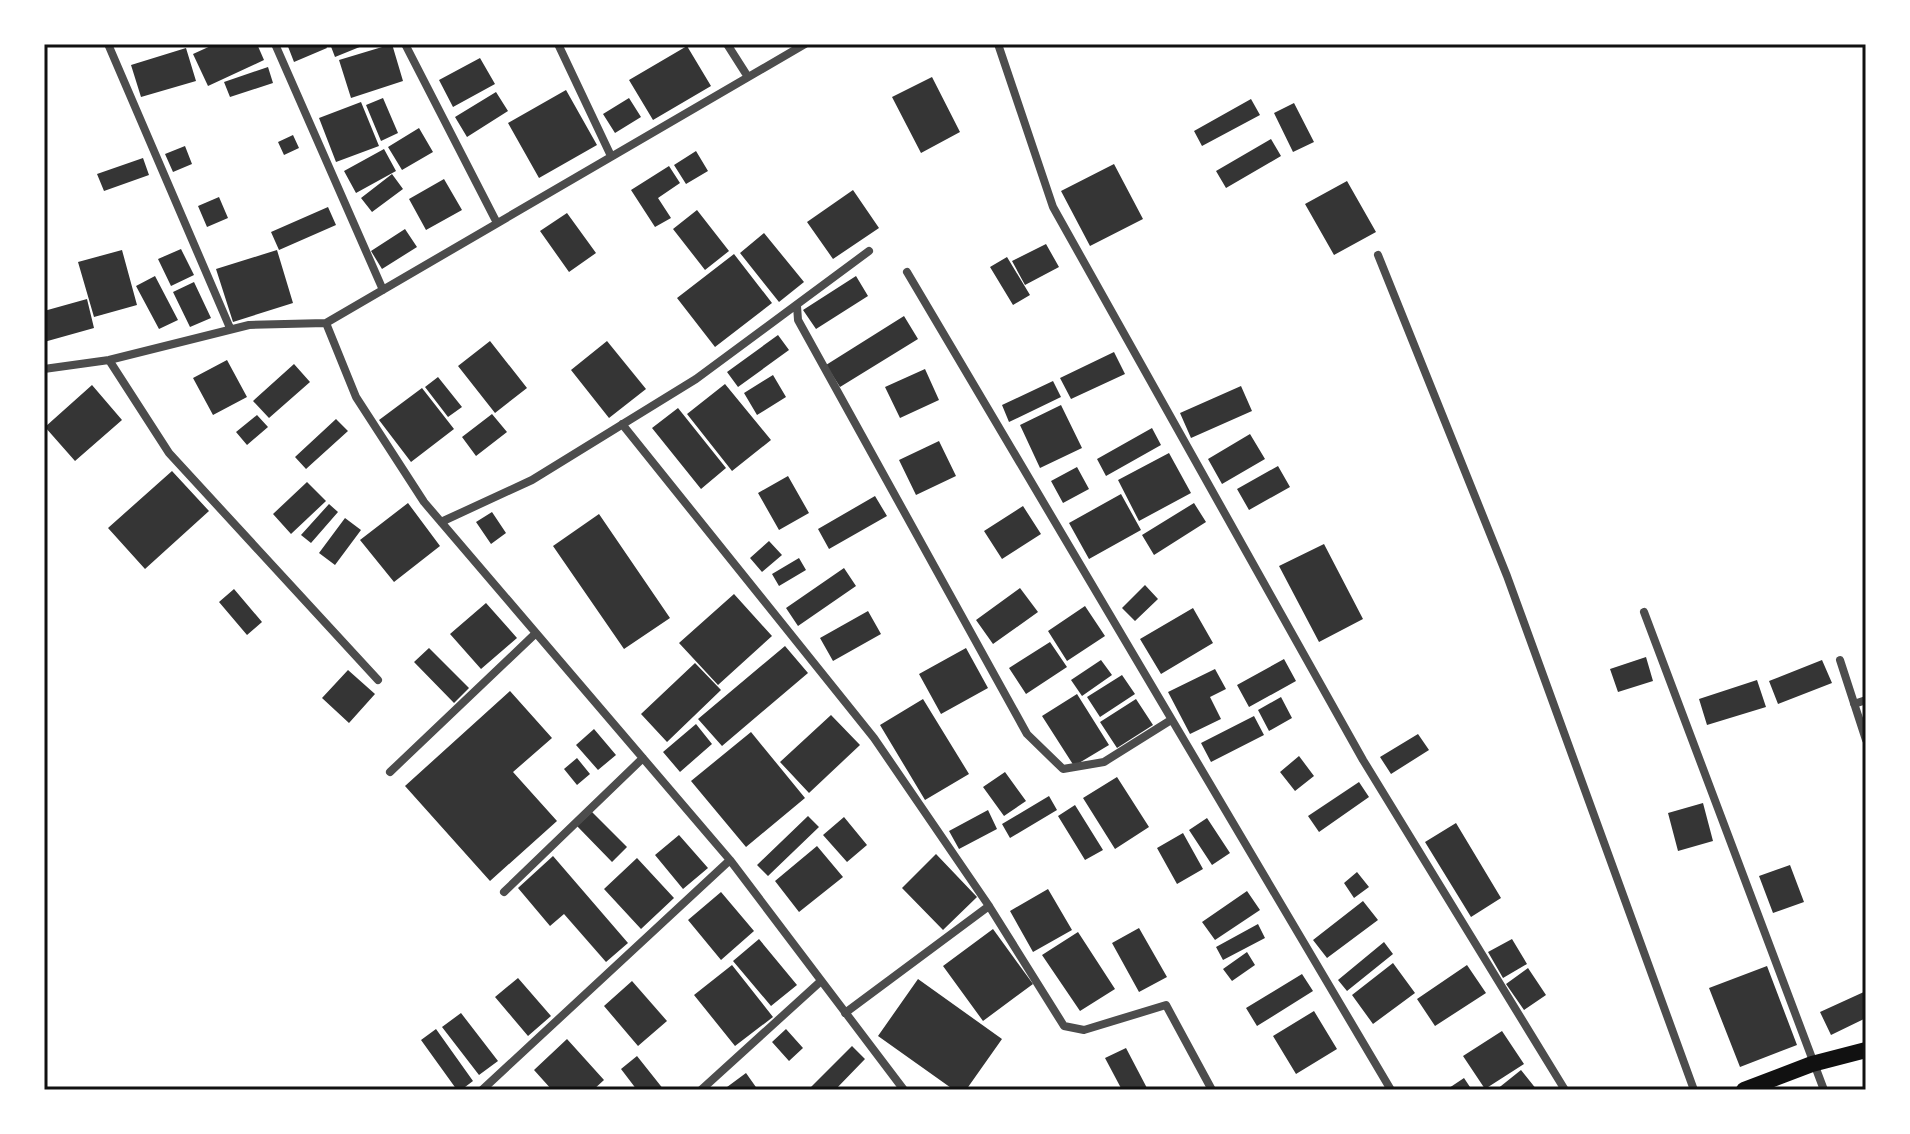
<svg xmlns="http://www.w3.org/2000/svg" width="1910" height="1134" font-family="'Alegreya Sans',sans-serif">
<rect width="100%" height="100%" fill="#fff"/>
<path fill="#353535" d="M215 44H257L264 60 208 86 193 54Z
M287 44H325L327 48 294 62Z
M330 44H367L335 57Z
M392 44 403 81 351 98 339 60Z
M687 46 711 86 653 120 629 80Z
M186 48 196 81 141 97 131 65Z
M480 58 495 84 453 107 439 80Z
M268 67 273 83 230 97 224 82Z
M932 77 960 132 921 153 892 97Z
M566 90 597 145 539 178 508 123Z
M496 92 508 111 467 137 455 117Z
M383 98 398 133 381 141 366 105Z
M629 98 641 117 615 133 603 114Z
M1251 99 1260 115 1202 146 1194 131Z
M361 102 379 146 336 162 319 118Z
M1294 103 1314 142 1293 152 1274 113Z
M419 128 433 152 402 170 388 147Z
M293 135 299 148 284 155 278 142Z
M1271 139 1281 156 1226 188 1216 171Z
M185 146 192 164 173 172 165 154Z
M384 149 396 171 356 193 344 171Z
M696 151 708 171 686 184 674 165Z
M143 158 149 175 104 191 97 174Z
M1114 164 1143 219 1090 246 1061 191Z
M669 166 680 183 658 198 671 218 655 227 631 190Z
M392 174 403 189 372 212 361 198Z
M444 179 462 210 426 230 409 199Z
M1347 181 1376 232 1334 255 1305 204Z
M853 190 879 228 833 259 807 222Z
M219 197 228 218 207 227 198 206Z
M328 207 336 225 279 250 271 232Z
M697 210 729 251 705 270 673 229Z
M567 213 596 253 569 272 540 231Z
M405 229 417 247 382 269 371 251Z
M764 233 804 282 779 302 740 253Z
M1046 244 1059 267 1025 285 1012 261Z
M181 249 194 275 171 286 158 259Z
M122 250 137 305 94 317 78 262Z
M277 250 293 303 233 322 216 269Z
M734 254 772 303 715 347 677 298Z
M1007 257 1030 295 1013 305 990 267Z
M155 276 178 320 159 329 136 286Z
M856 276 868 296 816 329 803 310Z
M194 282 211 318 190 327 173 292Z
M87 299 94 328 44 342V311Z
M904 316 918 339 840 387 826 365Z
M778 335 789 350 738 387 727 372Z
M490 341 527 388 495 413 458 366Z
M607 341 646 389 609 418 571 370Z
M1114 352 1125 374 1071 399 1060 378Z
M227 360 247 397 213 415 193 378Z
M294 364 310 382 269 418 253 401Z
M925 369 939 400 900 418 885 387Z
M773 375 786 397 757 415 744 393Z
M438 377 462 407 448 417 425 387Z
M1053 381 1061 397 1009 422 1002 405Z
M725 384 771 440 732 471 687 414Z
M92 385 122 420 75 461 45 427Z
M1241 386 1252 411 1191 438 1180 413Z
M422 388 454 429 411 462 379 420Z
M1061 405 1082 448 1040 468 1020 425Z
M678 408 726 468 701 489 652 428Z
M492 414 507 432 476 456 462 437Z
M257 415 268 427 247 445 236 432Z
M336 419 348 431 306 469 295 457Z
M1152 428 1161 445 1106 476 1097 459Z
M1250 434 1265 459 1222 484 1208 459Z
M939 441 956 476 916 495 899 460Z
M1169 453 1191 493 1139 521 1118 480Z
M1278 466 1290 487 1249 510 1237 489Z
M1077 467 1089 489 1063 503 1051 481Z
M172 471 209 511 145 569 108 528Z
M788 476 809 513 779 530 758 493Z
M307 482 326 501 291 534 273 514Z
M1121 494 1141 530 1089 559 1069 523Z
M875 496 887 516 829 549 818 529Z
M408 503 440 546 394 582 360 540Z
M1194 503 1206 522 1154 555 1142 535Z
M329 504 338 512 311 543 301 535Z
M1023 506 1041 534 1002 559 984 531Z
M492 512 506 533 491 544 476 522Z
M599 514 670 618 624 649 553 546Z
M345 518 361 530 335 565 319 553Z
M769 541 782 555 762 572 750 558Z
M1324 544 1363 619 1319 642 1279 566Z
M799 558 806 570 779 586 772 574Z
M844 568 856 586 798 626 786 608Z
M1145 585 1158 599 1135 621 1122 608Z
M1020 588 1038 612 993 644 976 620Z
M234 589 262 622 247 635 219 602Z
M734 594 772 636 718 685 679 643Z
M486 603 517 638 481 669 450 634Z
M1085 606 1105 636 1067 661 1048 631Z
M1193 608 1213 643 1161 674 1140 639Z
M868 611 881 634 833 661 820 638Z
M1050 642 1067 667 1026 694 1009 668Z
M785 646 808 673 722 746 698 719Z
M429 648 469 688 454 703 414 662Z
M966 648 988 688 941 714 919 674Z
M1646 657 1653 681 1618 692 1610 669Z
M1284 659 1296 681 1249 707 1237 685Z
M1101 660 1112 675 1082 696 1071 680Z
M1822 660 1832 683 1778 704 1769 681Z
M695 663 721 690 667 742 641 714Z
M1215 669 1226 689 1210 697 1221 719 1190 734 1168 692Z
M348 670 375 694 349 723 322 698Z
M1122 675 1135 694 1100 717 1087 697Z
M1757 680 1766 707 1707 725 1699 699Z
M510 691 552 738 513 772 557 821 490 881 405 786Z
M1077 694 1109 745 1074 766 1042 716Z
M1281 697 1292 718 1269 731 1258 710Z
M923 699 969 774 925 800 880 725Z
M1136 699 1153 725 1117 748 1100 722Z
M831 715 860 745 809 793 780 762Z
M1254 716 1264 735 1211 762 1201 743Z
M696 724 712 744 680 772 663 752Z
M594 729 616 755 598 770 576 745Z
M751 732 805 798 746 847 691 781Z
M1418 734 1429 750 1391 774 1380 757Z
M1299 756 1314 776 1295 791 1280 772Z
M577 758 590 774 577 785 564 769Z
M1005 772 1026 801 1004 816 983 787Z
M1117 777 1149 827 1115 849 1083 798Z
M1359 782 1369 797 1319 832 1308 816Z
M1049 796 1057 810 1010 838 1002 824Z
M1703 803 1713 841 1678 851 1668 813Z
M1075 805 1103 850 1085 860 1058 816Z
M988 810 997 829 959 849 949 831Z
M592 812 627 847 612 862 577 826Z
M808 816 819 827 768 876 757 865Z
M844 817 867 845 847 862 823 835Z
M1207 818 1230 853 1212 865 1189 830Z
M1456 823 1501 898 1471 917 1425 842Z
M1183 833 1203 869 1177 884 1157 848Z
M679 835 708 868 683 889 655 855Z
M817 846 843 877 799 912 775 881Z
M936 854 977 897 943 930 902 888Z
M553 856 628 943 606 962 564 914 550 926 518 888Z
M637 858 674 898 641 929 604 889Z
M1790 865 1804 902 1773 913 1759 876Z
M1357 872 1369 887 1354 898 1344 883Z
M1048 889 1072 930 1033 952 1010 911Z
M1247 891 1260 910 1215 940 1202 922Z
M721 892 754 931 721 960 688 920Z
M1363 901 1378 920 1327 958 1313 940Z
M1258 924 1265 938 1223 960 1216 947Z
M1139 928 1167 977 1139 992 1112 943Z
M993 929 1033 984 983 1021 943 966Z
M1078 932 1115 989 1080 1011 1042 955Z
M759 939 797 985 771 1006 733 961Z
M1512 939 1527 964 1503 978 1488 952Z
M1384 942 1393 954 1347 991 1338 980Z
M1247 952 1255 965 1232 981 1223 969Z
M1393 963 1415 993 1373 1024 1352 995Z
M732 965 773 1017 735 1046 694 995Z
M1467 965 1486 993 1435 1026 1417 999Z
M1767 966 1797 1045 1740 1067 1709 988Z
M1528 968 1546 995 1524 1010 1506 984Z
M1302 974 1313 991 1257 1026 1246 1008Z
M518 978 551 1016 528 1036 495 997Z
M918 979 1002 1039 966 1090H954L878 1036Z
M632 981 667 1021 638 1046 604 1006Z
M1866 991V1018L1831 1035 1820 1012Z
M1314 1011 1337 1049 1296 1074 1273 1036Z
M461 1013 498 1061 479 1075 442 1027Z
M436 1029 473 1081 461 1090H457L421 1040Z
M786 1029 803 1048 789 1061 772 1042Z
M1502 1031 1524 1064 1485 1089 1463 1056Z
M567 1039 604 1080 593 1090H552L534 1070Z
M852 1046 865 1059 835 1090H808Z
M1126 1048 1148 1090H1122L1105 1058Z
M637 1056 664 1090H637L621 1069Z
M1521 1070 1537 1090H1496Z
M746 1073 758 1090H723Z
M1464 1078 1472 1090H1446Z"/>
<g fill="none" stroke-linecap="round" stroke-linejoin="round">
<path stroke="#4c4c4c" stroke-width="8" d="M108 44 230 328
M275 44 383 290
M405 44 497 223
M558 44 611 156
M727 44 748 77
M998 44 1053 207 1363 760 1565 1090
M1378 255 1507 576 1694 1090
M907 272 1391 1090
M797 306 798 320 1027 734 1063 769 1104 762 1171 720
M326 323 356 397 424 502 730 860 904 1090
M109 360 169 453 378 680
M44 369 109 360 249 325 326 323 805 44
M622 424 874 738 989 906 1064 1026 1084 1030 1166 1005 1212 1090
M441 522 532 480 696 379 869 251
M1644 612 1824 1090
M1840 660 1866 740
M1854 704 1866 700
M390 772 536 633
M504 892 643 758
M845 1013 989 906
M482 1090 730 860
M701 1090 821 981"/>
<path stroke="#111" stroke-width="16" d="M1744 1090 1812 1064 1866 1050"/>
</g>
<rect width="1910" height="1134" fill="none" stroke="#ffffff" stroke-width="92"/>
<rect x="46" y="46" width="1818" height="1042" fill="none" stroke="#111" stroke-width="3"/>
</svg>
